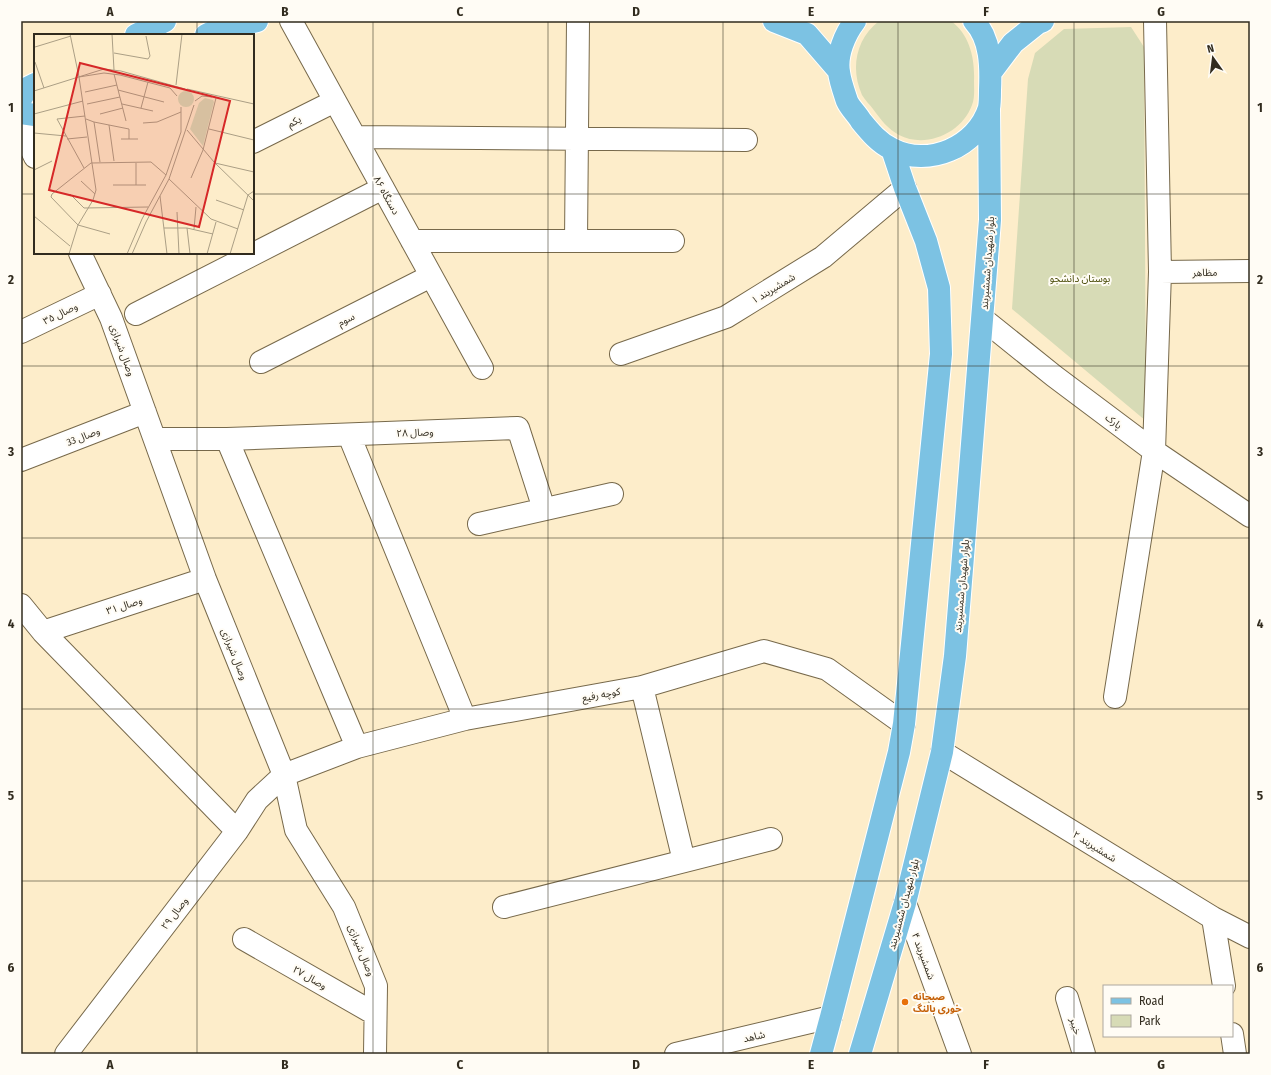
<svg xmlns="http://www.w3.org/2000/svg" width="1271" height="1075" font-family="'Fira Sans Condensed','Noto Sans Arabic',sans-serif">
<rect width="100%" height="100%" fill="#fdedca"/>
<path fill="#d7dbb6" d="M879 21H951C970 35 975 59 974 81 974 88 975 98 972 105 962 133 926 149 899 135 888 129 881 120 873 109 870 105 865 100 862 95 850 68 856 39 879 21Z
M1131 27 1144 47 1146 421 1012 309 1028 79 1035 53 1064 29Z"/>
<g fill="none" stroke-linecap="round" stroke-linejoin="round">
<defs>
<path id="minor" d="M291 21 482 368
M21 127 35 157
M355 137 746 140
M253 142 335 101
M412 241H673
M576 241 578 21
M80 253 111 318 205 579 284 775 296 830 344 907 376 986 375 1054
M1160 272 1250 271
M136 314 383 188
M983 319 1054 376 1154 451 1250 516
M21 332 100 294
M621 354 726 317 823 257 905 188
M261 362 431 276
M349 435 465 719
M155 439H227L357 747
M227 439 518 428 544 509
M21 460 145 412
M479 524 612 494
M21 605 43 632 237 831
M43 632 205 579
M642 687 684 861
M1115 697 1154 451 1160 272 1155 21
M942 752 1213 918 1250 937
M905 903 960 1054
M504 907 771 839
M1213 918 1224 986
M244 939 375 1014
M1067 998 1084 1054
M1232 1034 1235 1054
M66 1054 237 831 257 800 284 775 357 747 465 719 642 687 764 651 827 669 904 724
M676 1054 831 1017"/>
<path id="major" d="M774 21 807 34 839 71
M855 21C845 34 836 55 839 72 840 81 844 92 847 101 850 108 857 114 861 121 870 132 879 143 892 149 928 168 977 147 989 108 990 103 990 96 990 90 991 67 991 39 974 21
M136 35 165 21
M206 35 212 32 257 21
M991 72 1013 43 1038 23 1043 21
M21 99 27 88 35 84
M21 113 35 115
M821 1054 831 1017 899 752 904 724 941 354 939 288 926 241 905 188 892 149
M860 1054 905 903 942 752 955 656 990 220 989 108"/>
</defs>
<use href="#minor" stroke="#77694b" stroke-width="24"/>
<use href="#major" stroke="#fff" stroke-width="24"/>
<use href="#minor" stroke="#fff" stroke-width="22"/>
<use href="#major" stroke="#7cc2e3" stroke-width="22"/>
</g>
<path fill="none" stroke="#312b1e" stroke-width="1" stroke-opacity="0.55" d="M197 21V35M373 21V1054M548 21V1054M723 21V1054M898 21V1054M1074 21V1054M21 194H35M253 194H1250M197 253V1054M21 366H1250M21 538H1250M21 709H1250M21 881H1250"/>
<circle fill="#e8710a" stroke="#fffcf5" stroke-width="1.5" cx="905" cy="1002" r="4"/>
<g text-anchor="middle" stroke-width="4" stroke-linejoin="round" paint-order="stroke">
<g font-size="10" fill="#312b1e" stroke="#fffcf5">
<text transform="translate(294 121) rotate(-27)" y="4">یکم</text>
<text transform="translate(387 195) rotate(61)" y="4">دستگاه ۸۶</text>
<text transform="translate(987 263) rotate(-86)" y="4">بلوار شهیدان شمشیربند</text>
<text transform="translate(1205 272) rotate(-1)" y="4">مظاهر</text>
<text transform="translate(773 288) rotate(-31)" y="4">شمشیربند ۱</text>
<text transform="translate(60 313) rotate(-26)" y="4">وصال ۳۵</text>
<text transform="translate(346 319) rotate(-27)" y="4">سوم</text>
<text transform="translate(123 350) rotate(70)" y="4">وصال شیرازی</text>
<text transform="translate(1114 421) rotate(37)" y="4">پارک</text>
<text transform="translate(415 432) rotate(-2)" y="4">وصال ۲۸</text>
<text transform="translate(83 436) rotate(-21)" y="4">وصال 33</text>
<text transform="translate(961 586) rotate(-85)" y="4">بلوار شهیدان شمشیربند</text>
<text transform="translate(124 605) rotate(-18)" y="4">وصال ۳۱</text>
<text transform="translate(235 654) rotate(68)" y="4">وصال شیرازی</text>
<text transform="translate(601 694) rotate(-10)" y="4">کوچه رفیع</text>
<text transform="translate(1095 846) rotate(32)" y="4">شمشیربند ۲</text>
<text transform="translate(903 904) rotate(-75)" y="4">بلوار شهیدان شمشیربند</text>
<text transform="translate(174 913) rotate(-53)" y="4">وصال ۲۹</text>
<text transform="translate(362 950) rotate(68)" y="4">وصال شیرازی</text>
<text transform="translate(924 956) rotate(70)" y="4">شمشیربند ۴</text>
<text transform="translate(310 977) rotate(30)" y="4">وصال ۲۷</text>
<text transform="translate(1076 1026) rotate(73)" y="4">خیبر</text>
<text transform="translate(754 1036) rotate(-13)" y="4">شاهد</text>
</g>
<g font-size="10" fill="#444601" stroke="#fffcf5">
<text x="1080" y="282">بوستان دانشجو</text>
</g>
<g font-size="10" font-weight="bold" fill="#c56008" stroke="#fffcf5" text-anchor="start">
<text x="913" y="1000">صبحانه<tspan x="913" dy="12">خوری بالنگ</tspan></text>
</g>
</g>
<g transform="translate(34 34)">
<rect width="220" height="220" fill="#fdedca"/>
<path d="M144 65a8 8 0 1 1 16 0a8 8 0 1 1-16 0ZM171 64 179 66 180 68 169 112 156 95 165 69Z" fill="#d7dbb6"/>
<path fill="none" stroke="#ab9f85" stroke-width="1" d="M36 0 45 43M78 0 80 36M1 13 37 2M80 19 114 25 116 22 112 2M1 28 10 54M80 40 92 87M45 43 70 39 86 41 136 54 143 62M142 51 148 0M153 55 220 70M84 56 130 68M0 57 70 35 87 37 151 55M51 58 83 51M161 67 168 62 178 63M53 70 86 63M88 70 119 77M107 74 114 48M0 80 49 67M66 80 89 74M52 85 60 88 66 128M60 88 95 95V105M109 89 123 88 147 78M75 91 80 127M175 95 220 106M153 96 180 128 220 167M0 99 32 102M33 105 53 103M87 105H104M181 129 220 138M50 134 23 85 51 82M0 136 18 127M157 144 169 116 182 64M135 145 177 185 204 195M47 147 61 160M79 151H112M102 151V129M36 160 50 174 114 173M126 162 133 220M182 166 210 176M143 178 145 220M0 182 36 212M130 194H153L179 200M153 194 156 220M160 195 162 173M76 200 44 191 17 163 18 160 57 129 117 128 132 141M35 220 44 191 59 166 62 156 45 43M93 220 108 185 132 141 147 98V73M98 220 112 188 135 145 160 71M173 220 182 188M196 220 214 161 220 157"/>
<path fill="#d62828" fill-opacity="0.15" stroke="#d62828" stroke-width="2" d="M46 29 196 67 165 193 15 156Z"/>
<rect width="220" height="220" fill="none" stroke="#312b1e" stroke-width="2"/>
</g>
<rect width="1271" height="1075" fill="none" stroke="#fffcf5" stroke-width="44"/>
<rect x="1103" y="985" width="130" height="52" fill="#fffcf5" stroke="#ada89f"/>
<rect x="1111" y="998" width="20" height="6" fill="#7cc2e3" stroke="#ada89f"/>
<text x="1139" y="1005" font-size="12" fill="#312b1e">Road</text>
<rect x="1111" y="1015" width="20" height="12" fill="#d7dbb6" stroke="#ada89f"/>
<text x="1139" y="1025" font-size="12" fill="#312b1e">Park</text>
<g transform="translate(1213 58) rotate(346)" stroke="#fffcf5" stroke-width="3" paint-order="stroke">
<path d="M0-3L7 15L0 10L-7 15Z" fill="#312b1e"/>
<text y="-6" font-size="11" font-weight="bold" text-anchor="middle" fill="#312b1e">N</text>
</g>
<rect x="22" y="22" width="1227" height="1031" fill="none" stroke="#312b1e" stroke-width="1.5"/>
<g font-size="13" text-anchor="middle" font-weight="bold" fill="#312b1e">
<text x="110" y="16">A</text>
<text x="285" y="16">B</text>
<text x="460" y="16">C</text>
<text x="636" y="16">D</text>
<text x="811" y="16">E</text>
<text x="986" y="16">F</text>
<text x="1161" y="16">G</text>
<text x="11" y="112">1</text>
<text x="1260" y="112">1</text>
<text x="11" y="284">2</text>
<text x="1260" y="284">2</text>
<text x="11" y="456">3</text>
<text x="1260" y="456">3</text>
<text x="11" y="628">4</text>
<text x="1260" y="628">4</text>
<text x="11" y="800">5</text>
<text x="1260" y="800">5</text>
<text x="11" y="972">6</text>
<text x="1260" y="972">6</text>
<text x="110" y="1069">A</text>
<text x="285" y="1069">B</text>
<text x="460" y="1069">C</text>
<text x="636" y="1069">D</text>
<text x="811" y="1069">E</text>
<text x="986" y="1069">F</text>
<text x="1161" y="1069">G</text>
</g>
</svg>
